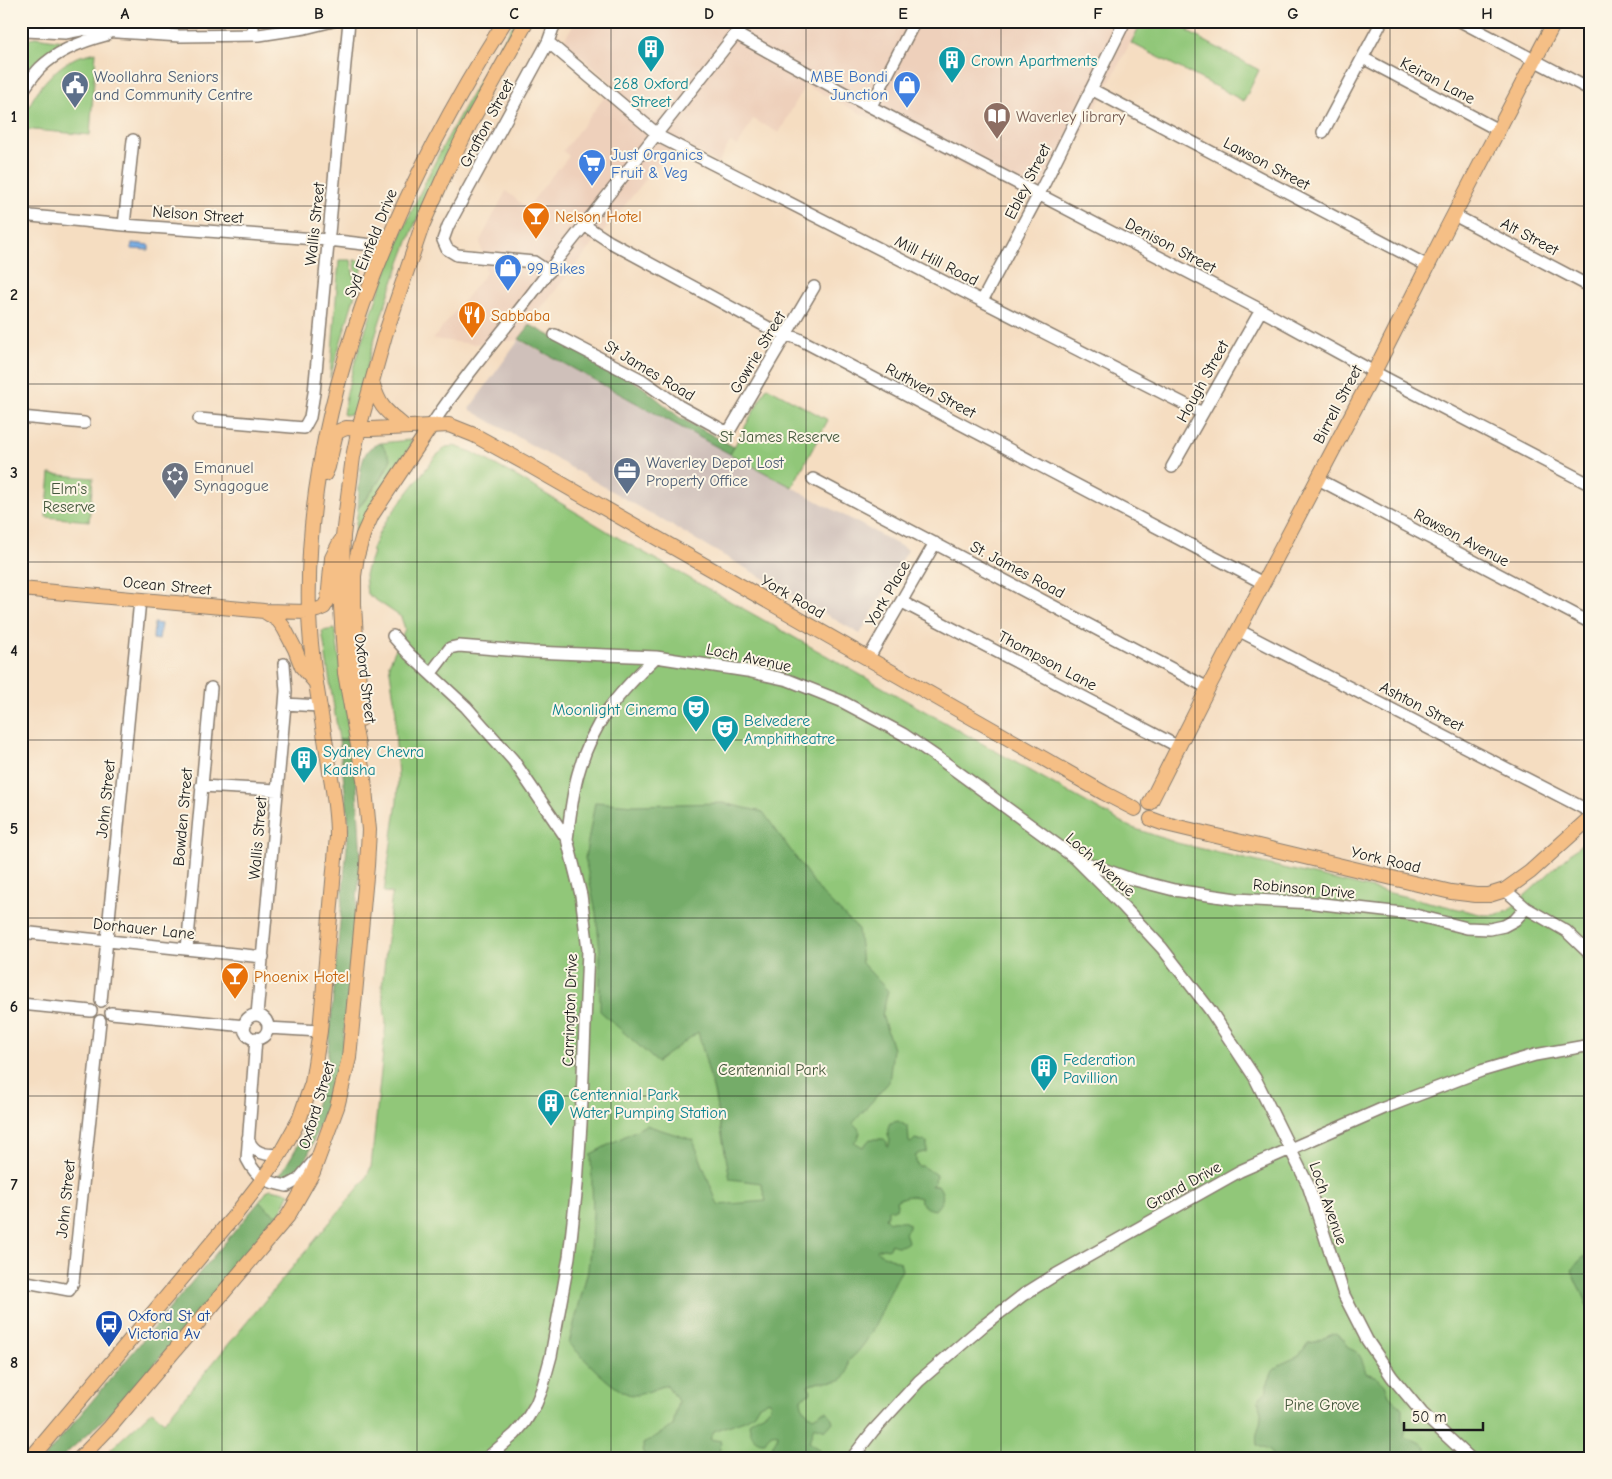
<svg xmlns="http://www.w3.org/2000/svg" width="1612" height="1479" font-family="'Comic Neue',sans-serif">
<rect width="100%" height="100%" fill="#fcf5e5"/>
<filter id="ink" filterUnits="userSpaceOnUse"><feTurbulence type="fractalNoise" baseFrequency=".02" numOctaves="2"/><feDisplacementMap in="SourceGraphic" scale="10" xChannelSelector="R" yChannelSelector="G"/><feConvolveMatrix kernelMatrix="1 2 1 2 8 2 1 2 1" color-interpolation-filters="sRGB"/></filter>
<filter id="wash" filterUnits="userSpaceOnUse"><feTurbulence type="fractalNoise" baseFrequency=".0096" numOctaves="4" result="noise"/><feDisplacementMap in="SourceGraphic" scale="20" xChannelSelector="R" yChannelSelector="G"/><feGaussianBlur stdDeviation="1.12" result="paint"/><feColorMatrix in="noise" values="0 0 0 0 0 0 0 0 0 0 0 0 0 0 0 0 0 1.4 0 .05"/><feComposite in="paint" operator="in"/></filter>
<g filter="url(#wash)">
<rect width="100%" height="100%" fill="#f5ddc1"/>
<path fill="#eed0bb" d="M576 21H1142L1043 207 805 85 779 133 753 119 738 146 730 142 718 163 677 141 529 323 519 340 473 344 433 339 486 273 480 241 506 191 527 208 558 168 559 169 569 156 563 151 614 85 563 41Z
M21 937 28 938 22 989 21 988Z"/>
<path fill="#cfc0ba" d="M519 340 908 550 860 634 469 409Z"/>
<path fill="#91c779" stroke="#56724a" d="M1142 21H1194L1188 32 1259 70 1244 101 1131 43Z
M513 25 515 26C463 111 421 200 389 294 375 332 366 372 356 411L353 414 344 415 343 414C348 379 360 345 372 312 406 210 456 116 513 25Z
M35 37 70 42 23 83 28 41 31 38Z
M96 52 90 135 23 129C26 99 50 70 77 57 83 55 90 54 96 52Z
M339 260H351L356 291 330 378Z
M354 260 365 261 358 279Z
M767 387 828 420 792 487 730 454Z
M409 440 413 442 369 511 352 553 358 508 367 498 386 471V452L381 443Z
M454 446 472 452 519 478 627 543 1130 827 1177 843 1484 915H1494L1508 911 1591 835V1458H101L152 1411 164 1422 365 1180 371 1167 386 1023 382 987 392 893 384 892 397 802 398 777 395 730 396 713 389 664 405 629 401 617 367 594 365 575 369 561H370L373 552 371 551 380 531 386 521 435 457 446 447Z
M50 474 93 478 89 521 46 517Z
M335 629 351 738 339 740 322 631Z
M271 1189 290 1193 278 1217 259 1202 268 1190Z"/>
<path fill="#74ac69" stroke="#486442" d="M530 325 626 376 644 388 679 417 734 447 730 454 519 339Z
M381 443 391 459C383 477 371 493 358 508 359 492 358 459 370 448 373 446 377 444 381 443Z
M351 738 356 771 361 859 341 1063 338 1077 306 1160 298 1174 287 1182 279 1179V1176C303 1141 319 1104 327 1062L349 825 339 740Z
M595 802 634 805 723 803 763 812 822 894 858 929 862 963 888 991 882 1015 893 1049 889 1082 853 1123 858 1128 860 1133 858 1138 854 1142 863 1147 870 1139H884L887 1142V1146H889L890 1140C887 1135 887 1128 890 1123L898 1121 908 1127 909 1142 911 1143 915 1139 927 1142V1148L926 1152 920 1153 916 1155V1161L918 1166H923L936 1175 935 1182 931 1186 938 1185C945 1196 944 1200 935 1210 927 1209 922 1207 920 1198 912 1195 903 1196 896 1201L897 1205 896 1209H888V1214L885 1218 889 1222C894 1219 905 1221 909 1224V1228L905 1233 907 1238 908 1242C902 1247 897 1247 891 1244L888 1249 883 1248 877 1250 879 1253 900 1262 902 1270C883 1299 877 1338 848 1361 851 1391 823 1377 808 1385L811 1391 810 1394 801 1398C801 1407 805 1412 813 1417L822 1412 827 1411 831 1416 833 1422 826 1430 814 1426 809 1442 818 1448 819 1452 816 1454 818 1458H779L771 1452C771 1444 778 1441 778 1434 771 1432 768 1437 765 1442 753 1443 750 1433 749 1423 756 1414 769 1416 771 1403L769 1400 758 1406 754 1413 747 1419 714 1431 710 1439 721 1441 719 1455 713 1458H644L643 1444 673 1426 678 1401 667 1385C658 1387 641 1396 633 1395 615 1394 582 1356 569 1343L588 1270 593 1214 591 1154 646 1125 693 1140 718 1205 766 1201 761 1183 730 1179 714 1092 698 1032 657 1062 600 1011V950L596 913 585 858Z
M259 1202 278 1217 123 1402 61 1458H44Z
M1584 1256 1591 1265V1314L1571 1270Z
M1335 1333 1343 1338 1348 1348C1363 1353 1361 1360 1366 1373L1377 1377 1385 1385 1389 1395 1402 1408V1419L1407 1424 1404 1437C1418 1442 1426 1440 1428 1458H1273C1272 1450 1263 1449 1257 1445 1255 1431 1260 1429 1261 1417 1262 1411 1258 1405 1259 1400 1260 1396 1264 1394 1267 1391V1385L1273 1371 1279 1365 1299 1356 1308 1343 1315 1342Z"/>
<path fill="#74aae2" stroke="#48637f" d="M132 243 149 245V250L131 249Z
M154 623 161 624 159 640 153 639Z"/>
</g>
<g filter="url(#ink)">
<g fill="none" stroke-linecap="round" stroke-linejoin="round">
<defs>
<path id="minor" d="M46 21 64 24 86 30 180 36 259 35 305 28 333 21
M1460 21 1591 90
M21 33 26 31 65 33 81 30
M736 34 846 94 1261 310 1374 372 1591 485
M253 35V21
M548 42 662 138 1202 413
M1363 58 1498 130
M1091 89 1428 266
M21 93C27 85 33 75 40 68 57 51 83 41 106 35
M871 106 915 21
M1323 132 1382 21
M21 215 124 225 329 240 372 245
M1454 215 1591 287
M124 225 133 140
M584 225 610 242 769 328 799 339 1263 583
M549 272 534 262 457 255 447 249 443 240 448 226 548 42 553 28 558 21
M982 301 1039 194 1125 21
M555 335 642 380 679 406 728 433 814 287
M21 417 84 423
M199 419 304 428 310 417 314 393 349 21
M431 426C470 366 519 315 559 257L746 21
M1172 467 1261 310
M813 479 1208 688
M1318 479 1591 623
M902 602 1179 747
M1238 630 1591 812
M393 636 409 654 466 707 513 760 567 839 581 895 588 950 581 1124 577 1185 569 1257 551 1356 542 1389 536 1404 525 1422 515 1434 487 1458
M868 659 935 543
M431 673 450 648 459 646 533 652 656 657 747 671 788 680 841 701 903 734 944 762 1075 858 1122 905 1162 948 1210 1010 1255 1078 1308 1185 1344 1295 1367 1340 1392 1377 1422 1413 1470 1458
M285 704 319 706
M201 786 277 790
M567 839C570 818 572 795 578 774 593 721 617 695 656 657
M1078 860 1131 879 1174 890 1236 899 1314 903 1411 914 1467 928 1490 929 1504 926 1515 920 1526 908
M1505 890 1526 908 1566 931 1591 955
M21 932 263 957
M187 949 211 688
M101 1001 140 600
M21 1004 91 1011
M111 1013 245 1026
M257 1015 285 704 286 691 284 664
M244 1027a12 12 0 1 1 24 0a12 12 0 1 1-24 0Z
M268 1028 320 1031
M256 1038 247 1159C257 1179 267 1182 287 1186L298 1180 314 1161
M248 1138C252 1153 266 1156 280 1154
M21 1281 69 1290 73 1282 100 1021
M852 1458 873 1431 919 1381 983 1326 1023 1295 1055 1275 1240 1171 1384 1108 1481 1071 1535 1055 1591 1045"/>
<path id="major" d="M372 382C380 408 385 410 405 427
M325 474 328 467 335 437 337 432 346 428 371 429 449 425 474 435 527 464 1104 793 1135 809
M21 589 264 611 309 612 317 610 324 607 328 600 332 558 340 542
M264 611 278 620 284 628 295 649 302 667 315 682
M361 719 354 605V576L357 556 363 535 372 515 431 426
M1150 803 1208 688 1374 372 1447 228 1555 21
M1151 819 1162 823 1451 892 1476 895H1489L1505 890 1530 872 1591 817
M31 1458 236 1214 263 1179 280 1154 299 1120 312 1083 320 1031 337 836C337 815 334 794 330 772 323 720 311 668 309 614 303 404 394 195 505 21
M80 1458 110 1427 288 1216 313 1172 337 1107 349 1058 367 866 369 830 364 779 345 673 341 606 343 536 353 457 359 428 385 335 422 226 445 174 471 122 527 21"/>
</defs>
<use href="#minor" stroke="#887c6e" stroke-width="14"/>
<use href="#major" stroke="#887c6e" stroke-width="16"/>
<use href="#minor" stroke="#fff" stroke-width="11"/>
<use href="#major" stroke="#f5bf86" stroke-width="14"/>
</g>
</g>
<path fill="none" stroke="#1c1c1c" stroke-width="1" stroke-opacity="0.55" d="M222 21V1458M417 21V1458M611 21V1458M806 21V1458M1001 21V1458M1195 21V1458M1390 21V1458M21 206H1591M21 384H1591M21 562H1591M21 740H1591M21 918H1591M21 1096H1591M21 1274H1591"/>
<defs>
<symbol id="building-pin" viewBox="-11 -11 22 30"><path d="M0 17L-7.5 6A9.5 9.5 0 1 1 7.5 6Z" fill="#0f9aa8" stroke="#fcf5e5"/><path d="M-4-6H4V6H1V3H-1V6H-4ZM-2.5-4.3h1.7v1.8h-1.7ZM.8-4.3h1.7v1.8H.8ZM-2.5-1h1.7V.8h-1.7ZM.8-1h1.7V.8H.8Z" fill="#fff"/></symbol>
<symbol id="civic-pin" viewBox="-11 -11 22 30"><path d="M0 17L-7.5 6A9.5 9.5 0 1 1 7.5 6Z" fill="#5c6f8a" stroke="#fcf5e5"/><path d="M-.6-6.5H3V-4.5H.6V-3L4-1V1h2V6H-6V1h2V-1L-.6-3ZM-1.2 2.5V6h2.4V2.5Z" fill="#fff"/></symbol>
<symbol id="shop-pin" viewBox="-11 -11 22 30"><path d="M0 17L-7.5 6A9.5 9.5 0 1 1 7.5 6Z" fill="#3f7fe0" stroke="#fcf5e5"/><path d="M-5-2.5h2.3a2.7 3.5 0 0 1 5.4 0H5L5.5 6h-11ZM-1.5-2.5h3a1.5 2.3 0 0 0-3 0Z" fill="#fff"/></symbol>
<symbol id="library-pin" viewBox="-11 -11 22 30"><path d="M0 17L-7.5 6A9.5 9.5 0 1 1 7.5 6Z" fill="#8d6e63" stroke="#fcf5e5"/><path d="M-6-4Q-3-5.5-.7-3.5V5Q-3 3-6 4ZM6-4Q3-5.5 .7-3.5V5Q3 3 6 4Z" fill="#fff"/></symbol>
<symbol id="supermarket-pin" viewBox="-11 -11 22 30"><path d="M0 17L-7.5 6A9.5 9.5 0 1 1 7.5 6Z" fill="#3f7fe0" stroke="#fcf5e5"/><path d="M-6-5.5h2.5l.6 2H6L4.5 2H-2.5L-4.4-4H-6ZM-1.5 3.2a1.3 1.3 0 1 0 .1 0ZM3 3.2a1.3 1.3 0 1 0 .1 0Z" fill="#fff"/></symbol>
<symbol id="bar-pin" viewBox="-11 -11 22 30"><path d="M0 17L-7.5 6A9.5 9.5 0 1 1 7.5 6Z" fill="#e8710a" stroke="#fcf5e5"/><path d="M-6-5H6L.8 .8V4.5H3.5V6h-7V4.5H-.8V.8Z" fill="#fff"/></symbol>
<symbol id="restaurant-pin" viewBox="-11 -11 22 30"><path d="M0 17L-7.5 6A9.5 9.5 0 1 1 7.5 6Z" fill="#e8710a" stroke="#fcf5e5"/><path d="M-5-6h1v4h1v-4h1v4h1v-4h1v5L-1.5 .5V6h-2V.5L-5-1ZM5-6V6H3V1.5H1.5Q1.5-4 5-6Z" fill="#fff"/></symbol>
<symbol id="office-pin" viewBox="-11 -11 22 30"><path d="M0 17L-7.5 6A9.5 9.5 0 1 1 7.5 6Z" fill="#5c6f8a" stroke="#fcf5e5"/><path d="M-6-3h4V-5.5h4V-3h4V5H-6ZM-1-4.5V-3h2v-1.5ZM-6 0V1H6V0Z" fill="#fff"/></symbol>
<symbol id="synagogue-pin" viewBox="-11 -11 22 30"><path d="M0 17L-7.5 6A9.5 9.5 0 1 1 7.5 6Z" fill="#6b7280" stroke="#fcf5e5"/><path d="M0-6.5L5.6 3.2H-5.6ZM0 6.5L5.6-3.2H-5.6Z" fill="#fff"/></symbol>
<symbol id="theatre-pin" viewBox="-11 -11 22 30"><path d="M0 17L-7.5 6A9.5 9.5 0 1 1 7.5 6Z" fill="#0f9aa8" stroke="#fcf5e5"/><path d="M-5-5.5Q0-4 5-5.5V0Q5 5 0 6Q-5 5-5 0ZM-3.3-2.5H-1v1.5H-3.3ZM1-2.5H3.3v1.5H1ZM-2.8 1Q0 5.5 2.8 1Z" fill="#fff"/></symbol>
<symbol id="bus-pin" viewBox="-11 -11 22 30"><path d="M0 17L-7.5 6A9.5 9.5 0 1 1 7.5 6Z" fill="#1a4fb4" stroke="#fcf5e5"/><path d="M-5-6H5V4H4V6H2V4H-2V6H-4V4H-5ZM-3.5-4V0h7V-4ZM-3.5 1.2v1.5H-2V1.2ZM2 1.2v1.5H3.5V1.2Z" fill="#fff"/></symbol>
</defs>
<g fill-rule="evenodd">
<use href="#building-pin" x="635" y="33" width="32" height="43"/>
<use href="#building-pin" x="936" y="44" width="32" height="43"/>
<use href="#civic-pin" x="59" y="69" width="32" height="43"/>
<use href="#shop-pin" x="891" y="69" width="32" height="43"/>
<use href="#library-pin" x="981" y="100" width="32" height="43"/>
<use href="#supermarket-pin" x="576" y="147" width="32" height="43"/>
<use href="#bar-pin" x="520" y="200" width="32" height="43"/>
<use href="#shop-pin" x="492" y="252" width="32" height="43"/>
<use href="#restaurant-pin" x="456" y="299" width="32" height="43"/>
<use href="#office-pin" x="611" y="455" width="32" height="43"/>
<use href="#synagogue-pin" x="159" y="460" width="32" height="43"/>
<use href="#theatre-pin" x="680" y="693" width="32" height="43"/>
<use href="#theatre-pin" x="709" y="713" width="32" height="43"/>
<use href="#building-pin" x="288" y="744" width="32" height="43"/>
<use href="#bar-pin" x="219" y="960" width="32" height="43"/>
<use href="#building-pin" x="1028" y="1052" width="32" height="43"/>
<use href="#building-pin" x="535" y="1087" width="32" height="43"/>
<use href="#bus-pin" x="93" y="1308" width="32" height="43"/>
</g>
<g text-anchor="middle" stroke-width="4" stroke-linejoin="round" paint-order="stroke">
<g font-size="16" fill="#0d838f" stroke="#fcf5e5" text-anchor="start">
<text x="971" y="66">Crown Apartments</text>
<text x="651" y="89" text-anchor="middle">268 Oxford<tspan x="651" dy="18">Street</tspan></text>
<text x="677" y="715" text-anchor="end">Moonlight Cinema</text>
<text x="744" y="726">Belvedere<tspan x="744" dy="18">Amphitheatre</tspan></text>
<text x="323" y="757">Sydney Chevra<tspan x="323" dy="18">Kadisha</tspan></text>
<text x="1063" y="1065">Federation<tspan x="1063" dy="18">Pavillion</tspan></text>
<text x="570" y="1100">Centennial Park<tspan x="570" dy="18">Water Pumping Station</tspan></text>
</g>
<g font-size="16" fill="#4e5e75" stroke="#fcf5e5" text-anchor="start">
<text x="94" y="82">Woollahra Seniors<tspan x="94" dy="18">and Community Centre</tspan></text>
<text x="646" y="468">Waverley Depot Lost<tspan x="646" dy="18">Property Office</tspan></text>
</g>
<g font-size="16" fill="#366cbe" stroke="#fcf5e5" text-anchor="start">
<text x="888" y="82" text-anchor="end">MBE Bondi<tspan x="888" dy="18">Junction</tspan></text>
<text x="611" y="160">Just Organics<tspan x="611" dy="18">Fruit &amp; Veg</tspan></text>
<text x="527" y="274">99 Bikes</text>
</g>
<g font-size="16" fill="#1c1c1c" stroke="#fcf5e5">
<text transform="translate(1438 80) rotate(28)" y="6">Keiran Lane</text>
<text transform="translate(486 123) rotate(-62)" y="6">Grafton Street</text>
<text transform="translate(1267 163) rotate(28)" y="6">Lawson Street</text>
<text transform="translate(1027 181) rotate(-63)" y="6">Ebley Street</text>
<text transform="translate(198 214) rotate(4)" y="6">Nelson Street</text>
<text transform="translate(314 224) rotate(-84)" y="6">Wallis Street</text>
<text transform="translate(1530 236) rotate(28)" y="6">Alt Street</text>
<text transform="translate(370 243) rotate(-68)" y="6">Syd Einfeld Drive</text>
<text transform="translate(1171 245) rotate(28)" y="6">Denison Street</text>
<text transform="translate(937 260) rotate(27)" y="6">Mill Hill Road</text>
<text transform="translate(757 352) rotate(-59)" y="6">Gowrie Street</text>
<text transform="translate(650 370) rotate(31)" y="6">St James Road</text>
<text transform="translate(1202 381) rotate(-61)" y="6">Hough Street</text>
<text transform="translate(931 390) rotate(28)" y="6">Ruthven Street</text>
<text transform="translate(1337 404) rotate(-62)" y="6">Birrell Street</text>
<text transform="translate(1462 537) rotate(28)" y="6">Rawson Avenue</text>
<text transform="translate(1018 569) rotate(28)" y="6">St. James Road</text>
<text transform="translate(167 585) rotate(5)" y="6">Ocean Street</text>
<text transform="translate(887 593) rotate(-60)" y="6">York Place</text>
<text transform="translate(793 596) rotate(30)" y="6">York Road</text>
<text transform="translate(749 657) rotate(12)" y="6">Loch Avenue</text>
<text transform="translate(1048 660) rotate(28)" y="6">Thompson Lane</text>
<text transform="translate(366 678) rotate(83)" y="6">Oxford Street</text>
<text transform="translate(1422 706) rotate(27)" y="6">Ashton Street</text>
<text transform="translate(105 799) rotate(-84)" y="6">John Street</text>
<text transform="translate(182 817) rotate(-85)" y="6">Bowden Street</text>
<text transform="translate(257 838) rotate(-85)" y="6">Wallis Street</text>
<text transform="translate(1386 859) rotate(13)" y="6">York Road</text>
<text transform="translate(1101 864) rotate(42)" y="6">Loch Avenue</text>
<text transform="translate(1304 888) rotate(5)" y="6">Robinson Drive</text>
<text transform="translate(144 928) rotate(6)" y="6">Dorhauer Lane</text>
<text transform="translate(569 1010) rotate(-88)" y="6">Carrington Drive</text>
<text transform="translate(316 1105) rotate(-73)" y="6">Oxford Street</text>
<text transform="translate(1183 1185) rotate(-29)" y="6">Grand Drive</text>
<text transform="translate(65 1199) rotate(-84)" y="6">John Street</text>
<text transform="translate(1329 1203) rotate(71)" y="6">Loch Avenue</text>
</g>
<g font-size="16" fill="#785e54" stroke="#fcf5e5" text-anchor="start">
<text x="1016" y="122">Waverley library</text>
</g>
<g font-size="16" fill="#c56008" stroke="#fcf5e5" text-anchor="start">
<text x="555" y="222">Nelson Hotel</text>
<text x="491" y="321">Sabbaba</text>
<text x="254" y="982">Phoenix Hotel</text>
</g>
<g font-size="16" fill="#45583d" stroke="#fcf5e5">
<text x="780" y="442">St James Reserve</text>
<text x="69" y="494">Elm's<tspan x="69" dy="18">Reserve</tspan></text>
<text x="772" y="1075">Centennial Park</text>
<text x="1322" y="1410">Pine Grove</text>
</g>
<g font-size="16" fill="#5b616d" stroke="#fcf5e5" text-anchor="start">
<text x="194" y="473">Emanuel<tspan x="194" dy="18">Synagogue</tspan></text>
</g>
<g font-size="16" fill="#164399" stroke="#fcf5e5" text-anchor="start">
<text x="128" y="1321">Oxford St at<tspan x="128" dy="18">Victoria Av</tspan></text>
</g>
</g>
<rect width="1612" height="1479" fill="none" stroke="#fcf5e5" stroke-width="55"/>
<path d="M1404 1422v8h79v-8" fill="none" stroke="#1c1c1c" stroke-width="2.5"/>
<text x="1412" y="1422" font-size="15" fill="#1c1c1c" stroke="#fcf5e5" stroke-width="4" paint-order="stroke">50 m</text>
<rect x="28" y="28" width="1556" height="1424" fill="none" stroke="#1c1c1c" stroke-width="2"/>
<g font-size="16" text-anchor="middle" font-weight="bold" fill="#1c1c1c">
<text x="125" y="19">A</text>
<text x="319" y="19">B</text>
<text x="514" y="19">C</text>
<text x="709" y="19">D</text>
<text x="903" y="19">E</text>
<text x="1098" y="19">F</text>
<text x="1293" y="19">G</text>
<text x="1487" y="19">H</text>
<text x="14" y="122">1</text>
<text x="14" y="300">2</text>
<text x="14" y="478">3</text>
<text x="14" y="656">4</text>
<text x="14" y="834">5</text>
<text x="14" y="1012">6</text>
<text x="14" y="1190">7</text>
<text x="14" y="1368">8</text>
</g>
</svg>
